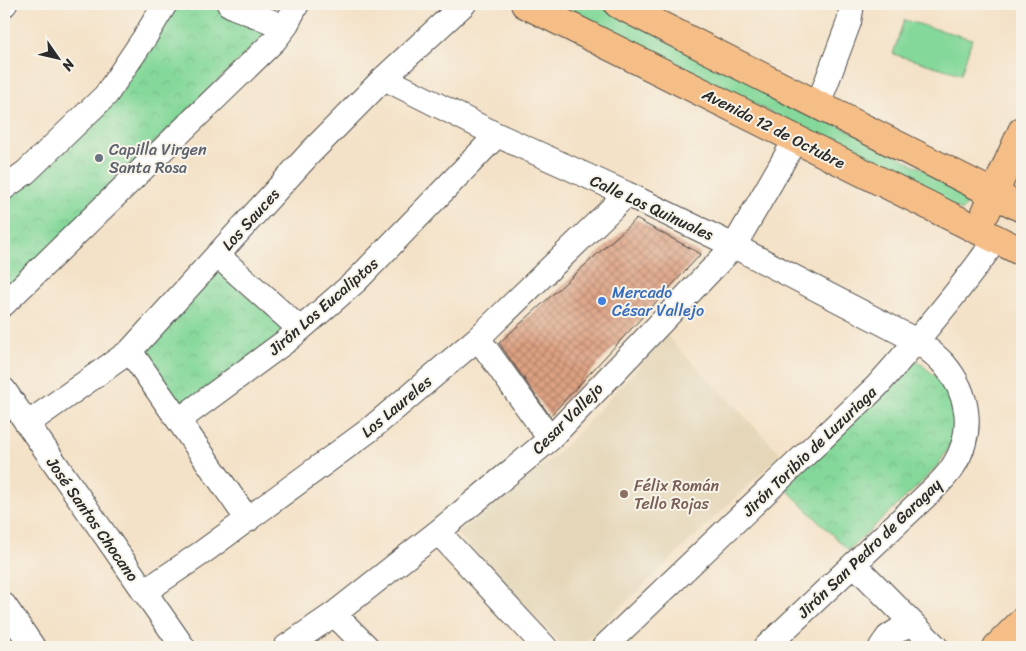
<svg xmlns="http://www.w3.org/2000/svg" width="1026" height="651" font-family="Sriracha,sans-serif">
<defs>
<pattern id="park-crowns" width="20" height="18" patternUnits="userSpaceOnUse" patternTransform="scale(1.25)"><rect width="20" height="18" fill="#84d89a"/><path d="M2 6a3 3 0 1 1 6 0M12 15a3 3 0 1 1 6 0" fill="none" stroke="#72ba85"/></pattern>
<pattern id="building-cross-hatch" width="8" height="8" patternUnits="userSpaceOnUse" patternTransform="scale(1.25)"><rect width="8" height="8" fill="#dda182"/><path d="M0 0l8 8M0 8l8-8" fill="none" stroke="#b3836b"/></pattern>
</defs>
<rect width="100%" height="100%" fill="#f7f3e8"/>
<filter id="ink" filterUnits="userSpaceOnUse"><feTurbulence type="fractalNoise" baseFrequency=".02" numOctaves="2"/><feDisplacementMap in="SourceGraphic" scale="10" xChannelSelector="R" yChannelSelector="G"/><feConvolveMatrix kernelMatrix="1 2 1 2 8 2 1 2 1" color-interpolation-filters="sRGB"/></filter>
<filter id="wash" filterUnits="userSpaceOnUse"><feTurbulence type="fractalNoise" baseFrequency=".0096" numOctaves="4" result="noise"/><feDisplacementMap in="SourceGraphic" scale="20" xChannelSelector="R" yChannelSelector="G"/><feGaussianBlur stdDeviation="1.12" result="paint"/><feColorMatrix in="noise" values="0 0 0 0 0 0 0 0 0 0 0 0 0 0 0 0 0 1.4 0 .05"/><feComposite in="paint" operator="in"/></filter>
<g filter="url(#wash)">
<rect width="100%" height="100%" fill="#f4e2c8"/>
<path fill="#e4d6b7" d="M667 336 781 454 579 647H564L457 533 559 453Z"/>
<path fill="#84d89a" stroke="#588262" d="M560 4H604L973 195 962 211Z
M904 20 972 39 961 74 893 54Z"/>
<path fill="url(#park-crowns)" stroke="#588262" d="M177 4H212L266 33 4 292V198Z
M217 269 285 330 183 407 141 352Z
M915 359 941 381 952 402 956 421 950 446 938 465 919 485 848 550 785 488Z"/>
<g id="blocks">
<path fill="url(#building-cross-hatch)" d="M636 219 701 254 550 416 499 343Z"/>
</g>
</g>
<g filter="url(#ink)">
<use href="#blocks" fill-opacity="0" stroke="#494643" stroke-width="1"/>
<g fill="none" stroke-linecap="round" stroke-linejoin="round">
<defs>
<path id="minor" d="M229 4 234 7 285 27
M4 5 5 4
M384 78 497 135 627 194 734 246 917 341C926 348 936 355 944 364 969 393 975 431 954 465 947 476 938 485 928 494L766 647
M818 105 849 22 852 4
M4 188 26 172 106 95 145 37 165 4
M217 255 300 329
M4 304 274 41 285 27 297 4
M478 338 550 439
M130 351 248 520
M4 390 183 647
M179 420 289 339 356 281 497 135
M27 424 130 351 311 152 384 78 464 4
M438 532 545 647
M854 564 936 647
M144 592 203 552 368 431 478 338 627 194
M4 605 33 647
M334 614 367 647
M286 647 334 614 438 532 550 439 734 246 796 139
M604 647 877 386C919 339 960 291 996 239
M881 647 888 637 911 622"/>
<path id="major" d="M525 4 1022 252
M618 4 1022 208
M986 212 1022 131
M997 647 1022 622"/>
</defs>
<use href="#minor" stroke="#494643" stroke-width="26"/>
<use href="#major" stroke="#494643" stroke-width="30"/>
<use href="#minor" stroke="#fff" stroke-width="24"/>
<use href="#major" stroke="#f6be87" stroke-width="28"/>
</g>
</g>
<circle fill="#6b7280" stroke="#f7f3e8" stroke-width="2" cx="99" cy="158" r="5"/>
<circle fill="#3f7fe0" stroke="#f7f3e8" stroke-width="2" cx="602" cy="301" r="5"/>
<circle fill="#8d6e63" stroke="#f7f3e8" stroke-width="2" cx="624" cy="494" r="5"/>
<g text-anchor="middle" stroke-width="4" stroke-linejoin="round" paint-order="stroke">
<g font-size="16" fill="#2b2b2b" stroke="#f7f3e8">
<text transform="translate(774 128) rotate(27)" y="6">Avenida 12 de Octubre</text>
<text transform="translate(652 207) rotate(25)" y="6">Calle Los Quinuales</text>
<text transform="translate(250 219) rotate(-48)" y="6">Los Sauces</text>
<text transform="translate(323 306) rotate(-41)" y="6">Jirón Los Eucaliptos</text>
<text transform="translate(396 406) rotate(-40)" y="6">Los Laureles</text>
<text transform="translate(567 418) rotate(-45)" y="6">Cesar Vallejo</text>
<text transform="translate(809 451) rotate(-44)" y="6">Jirón Toribio de Luzuriaga</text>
<text transform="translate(93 519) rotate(55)" y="6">José Santos Chocano</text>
<text transform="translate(869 548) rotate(-44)" y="6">Jirón San Pedro de Garagay</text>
</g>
<g font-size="16" fill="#5b616d" stroke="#f7f3e8" text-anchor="start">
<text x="109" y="155">Capilla Virgen<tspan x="109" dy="18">Santa Rosa</tspan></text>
</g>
<g font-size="16" fill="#366cbe" stroke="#f7f3e8" text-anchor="start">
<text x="612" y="298">Mercado<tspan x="612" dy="18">César Vallejo</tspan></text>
</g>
<g font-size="16" fill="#785e54" stroke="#f7f3e8" text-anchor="start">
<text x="634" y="491">Félix Román<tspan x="634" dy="18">Tello Rojas</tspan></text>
</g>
</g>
<rect width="1026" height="651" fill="none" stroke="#f7f3e8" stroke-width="20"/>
<g transform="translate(58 58) rotate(124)" stroke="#f7f3e8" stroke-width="4" paint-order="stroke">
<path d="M0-4L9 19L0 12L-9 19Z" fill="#2b2b2b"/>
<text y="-8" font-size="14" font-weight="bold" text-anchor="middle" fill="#2b2b2b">N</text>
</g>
</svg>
